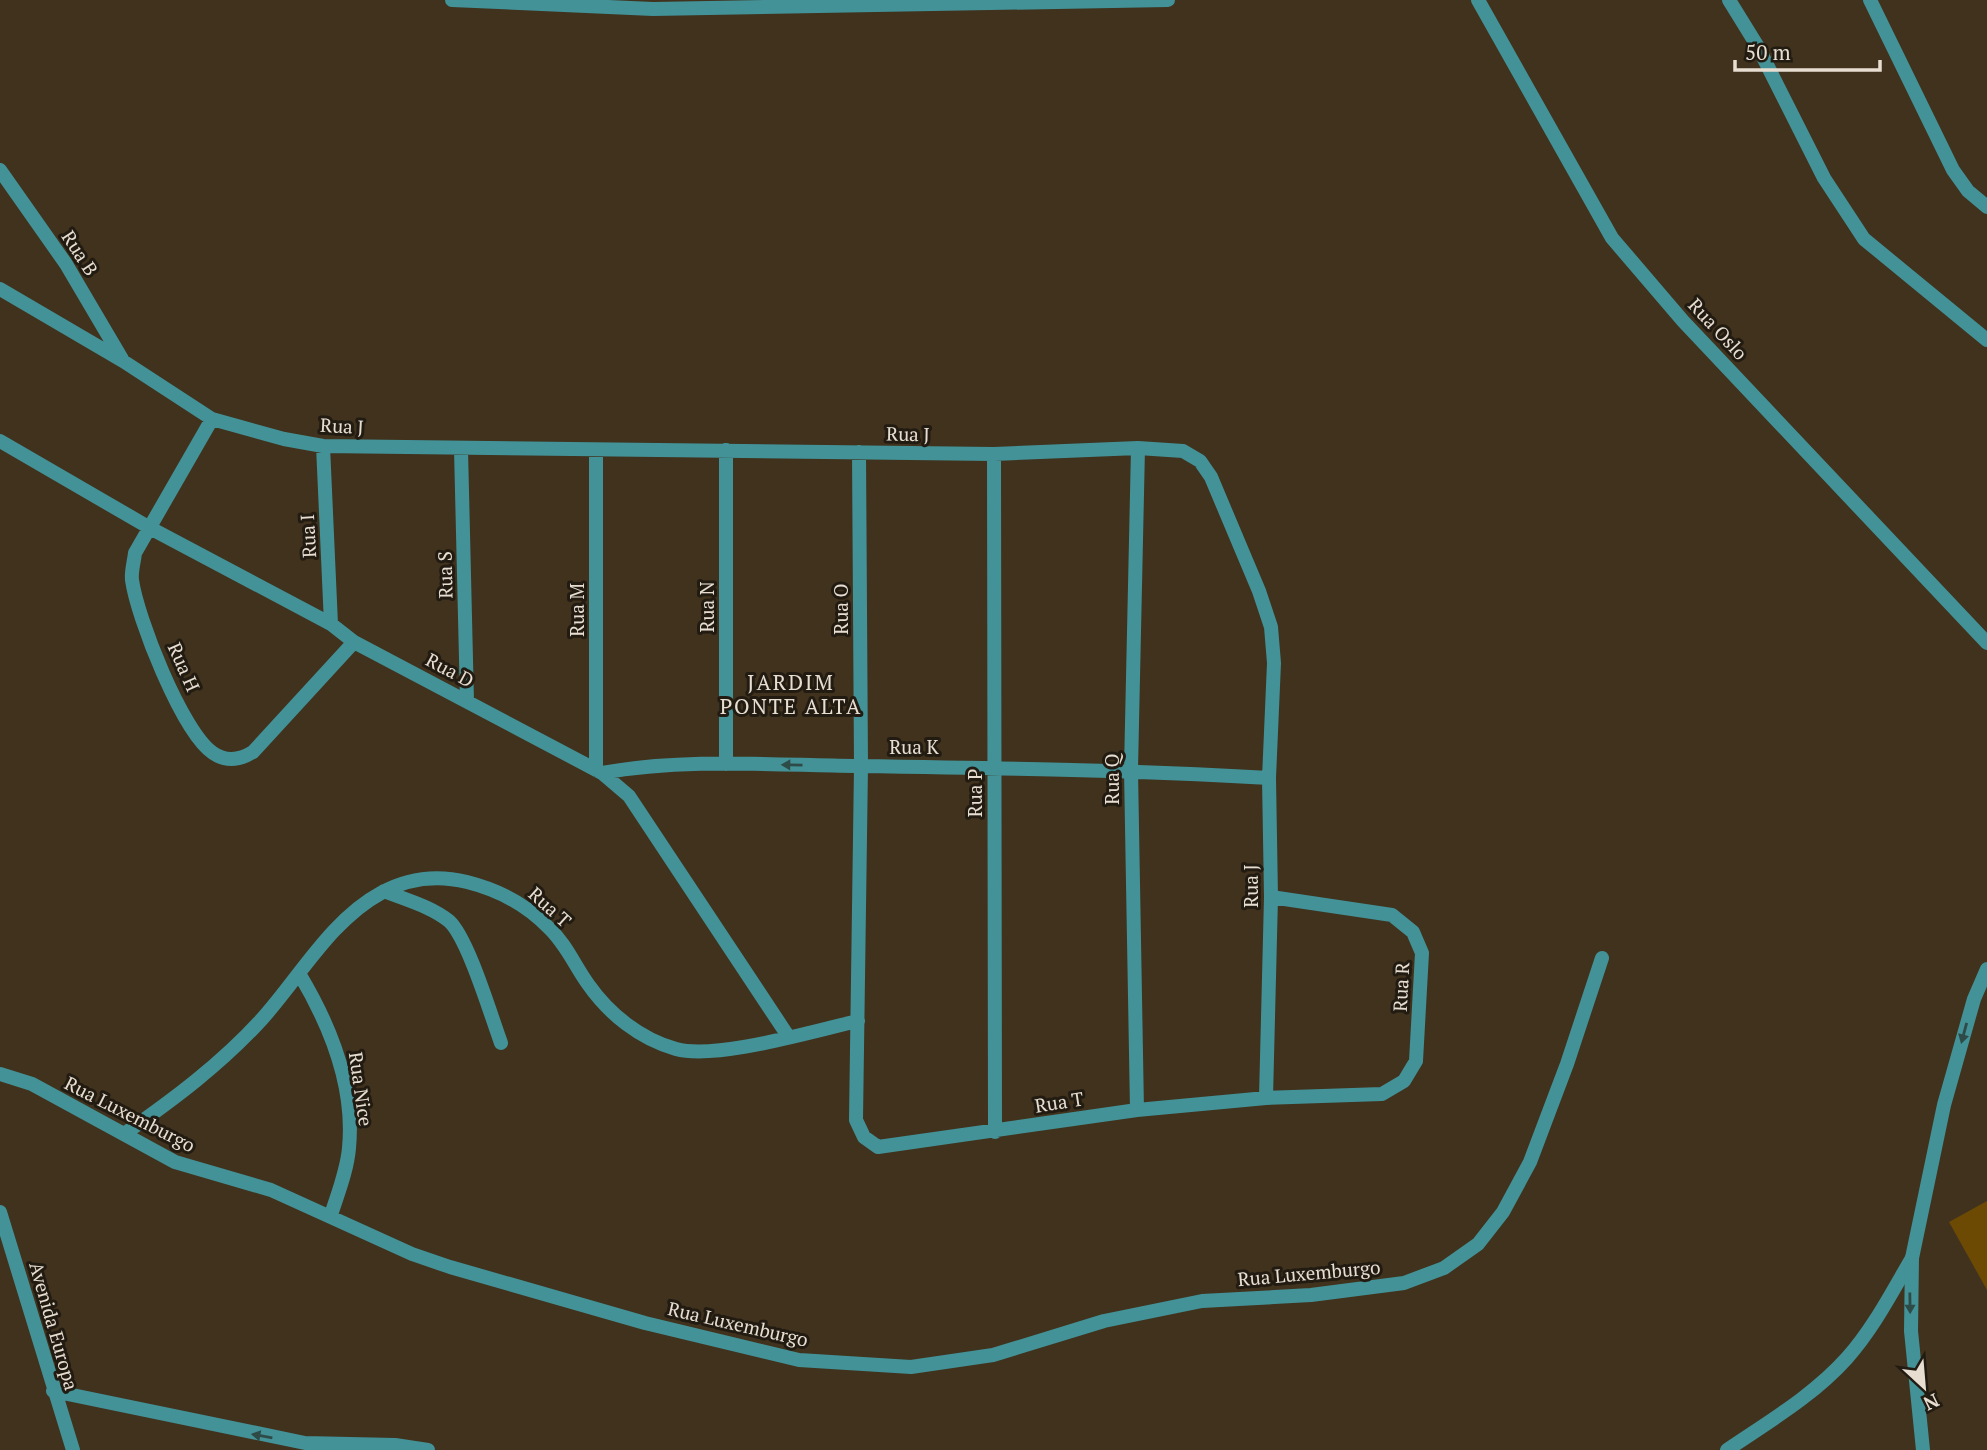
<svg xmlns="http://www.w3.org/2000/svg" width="1987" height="1450" font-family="'PT Serif',serif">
<rect width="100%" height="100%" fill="#40321d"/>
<path fill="#6d4a03" d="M1987 1201V1290L1949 1222Z"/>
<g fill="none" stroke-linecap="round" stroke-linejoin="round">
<path stroke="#429298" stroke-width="14" d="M452 0 653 9 1168 0
M1478 0 1612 238 1683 321 1987 643
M1729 0 1758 47 1824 178 1864 239 1987 340
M1870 0 1953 170 1968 191 1987 207
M0 170 66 264 122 359
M0 289 123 361 212 419 284 439 323 446 994 454 1138 448 1183 451 1200 461 1211 477 1259 591 1271 627 1274 663 1269 778 1271 897 1266 1098
M212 419 135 553C134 562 131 571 132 580 137 617 182 732 213 753 226 762 240 760 253 752L354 642
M0 441 150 528 331 624 354 642 602 773 629 796 788 1036
M323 446 331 624
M461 449 467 701
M596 450V770
M859 452 861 766 856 1120 864 1137 878 1147 1137 1110 1266 1098 1382 1094 1404 1081 1416 1061 1422 953 1413 932 1392 915 1271 897
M994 454 995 1132
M726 764V450
M602 773C684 758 772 765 855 766 993 768 1131 770 1269 778
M384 891C406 900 430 906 449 921 468 938 491 1016 501 1043
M300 975C331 1027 355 1086 349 1148 347 1171 338 1193 331 1215
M0 1074 32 1084 175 1162 271 1190 412 1254 450 1267 645 1323 799 1360 911 1367 993 1355 1104 1321 1202 1301 1311 1295 1404 1283 1444 1268 1478 1244 1503 1212 1530 1162 1567 1064 1602 958
M1137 1110 1131 770 1138 448
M124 1134C174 1099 221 1064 262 1019 299 978 331 920 381 893 408 878 438 875 467 882 499 890 526 904 549 928 566 944 575 966 588 984 609 1014 640 1039 676 1049 717 1060 813 1031 858 1021
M1727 1450C1768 1422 1813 1396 1847 1358 1873 1329 1892 1292 1912 1258"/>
<path stroke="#429298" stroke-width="14" d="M0 1212 73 1450
M53 1391 305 1443 395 1445 428 1450
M1923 1450 1911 1331 1912 1258 1944 1105 1974 999 1987 969"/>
</g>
<defs><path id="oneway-solid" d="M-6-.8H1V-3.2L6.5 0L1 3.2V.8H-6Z" transform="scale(1.75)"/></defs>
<g fill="#2f4b48">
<use href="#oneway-solid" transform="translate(792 765) rotate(-179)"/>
<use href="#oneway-solid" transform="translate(1964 1033) rotate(105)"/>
<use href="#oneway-solid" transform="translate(1910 1303) rotate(89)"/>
<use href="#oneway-solid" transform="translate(262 1436) rotate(-170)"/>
</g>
<g text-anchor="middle" stroke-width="6" stroke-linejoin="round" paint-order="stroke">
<g font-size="19" fill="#e7ded1" stroke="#221b12">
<text transform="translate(80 253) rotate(57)" y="7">Rua B</text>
<text transform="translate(1718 329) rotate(47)" y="7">Rua Oslo</text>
<text transform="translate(342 426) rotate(3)" y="7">Rua J</text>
<text transform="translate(908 434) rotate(1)" y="7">Rua J</text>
<text transform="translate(308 536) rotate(-93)" y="7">Rua I</text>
<text transform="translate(445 575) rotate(-91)" y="7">Rua S</text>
<text transform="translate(707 607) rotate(-90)" y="7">Rua N</text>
<text transform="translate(841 609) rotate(-90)" y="7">Rua O</text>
<text transform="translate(577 610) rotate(-90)" y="7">Rua M</text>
<text transform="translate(184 667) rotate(66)" y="7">Rua H</text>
<text transform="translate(450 670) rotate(28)" y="7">Rua D</text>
<text x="914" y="754">Rua K</text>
<text transform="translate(1112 779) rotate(-90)" y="7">Rua Q</text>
<text transform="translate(975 793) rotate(-90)" y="7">Rua P</text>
<text transform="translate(1251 886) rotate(-90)" y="7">Rua J</text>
<text transform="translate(550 907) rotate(42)" y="7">Rua T</text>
<text transform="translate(1401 987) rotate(-87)" y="7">Rua R</text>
<text transform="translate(361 1089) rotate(82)" y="7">Rua Nice</text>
<text transform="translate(1059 1102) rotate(-9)" y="7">Rua T</text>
<text transform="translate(130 1114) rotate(27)" y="7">Rua Luxemburgo</text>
<text transform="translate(1309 1273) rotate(-5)" y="7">Rua Luxemburgo</text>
<text transform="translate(738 1324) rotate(13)" y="7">Rua Luxemburgo</text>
<text transform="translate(54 1326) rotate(74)" y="7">Avenida Europa</text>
</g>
<g font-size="21" letter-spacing="2" fill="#e7ded1" stroke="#221b12">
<text x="791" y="690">JARDIM<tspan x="791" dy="24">PONTE ALTA</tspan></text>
</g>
</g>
<g transform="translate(1924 1387) rotate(154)" stroke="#221b12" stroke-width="5" paint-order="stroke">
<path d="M0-5L12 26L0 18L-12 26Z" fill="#e7ded1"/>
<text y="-10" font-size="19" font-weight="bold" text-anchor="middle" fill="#e7ded1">N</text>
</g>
<path d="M1735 60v10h145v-10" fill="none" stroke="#e7ded1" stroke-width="3.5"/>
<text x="1745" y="60" font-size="21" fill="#e7ded1" stroke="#221b12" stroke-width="5" paint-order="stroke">50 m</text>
</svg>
